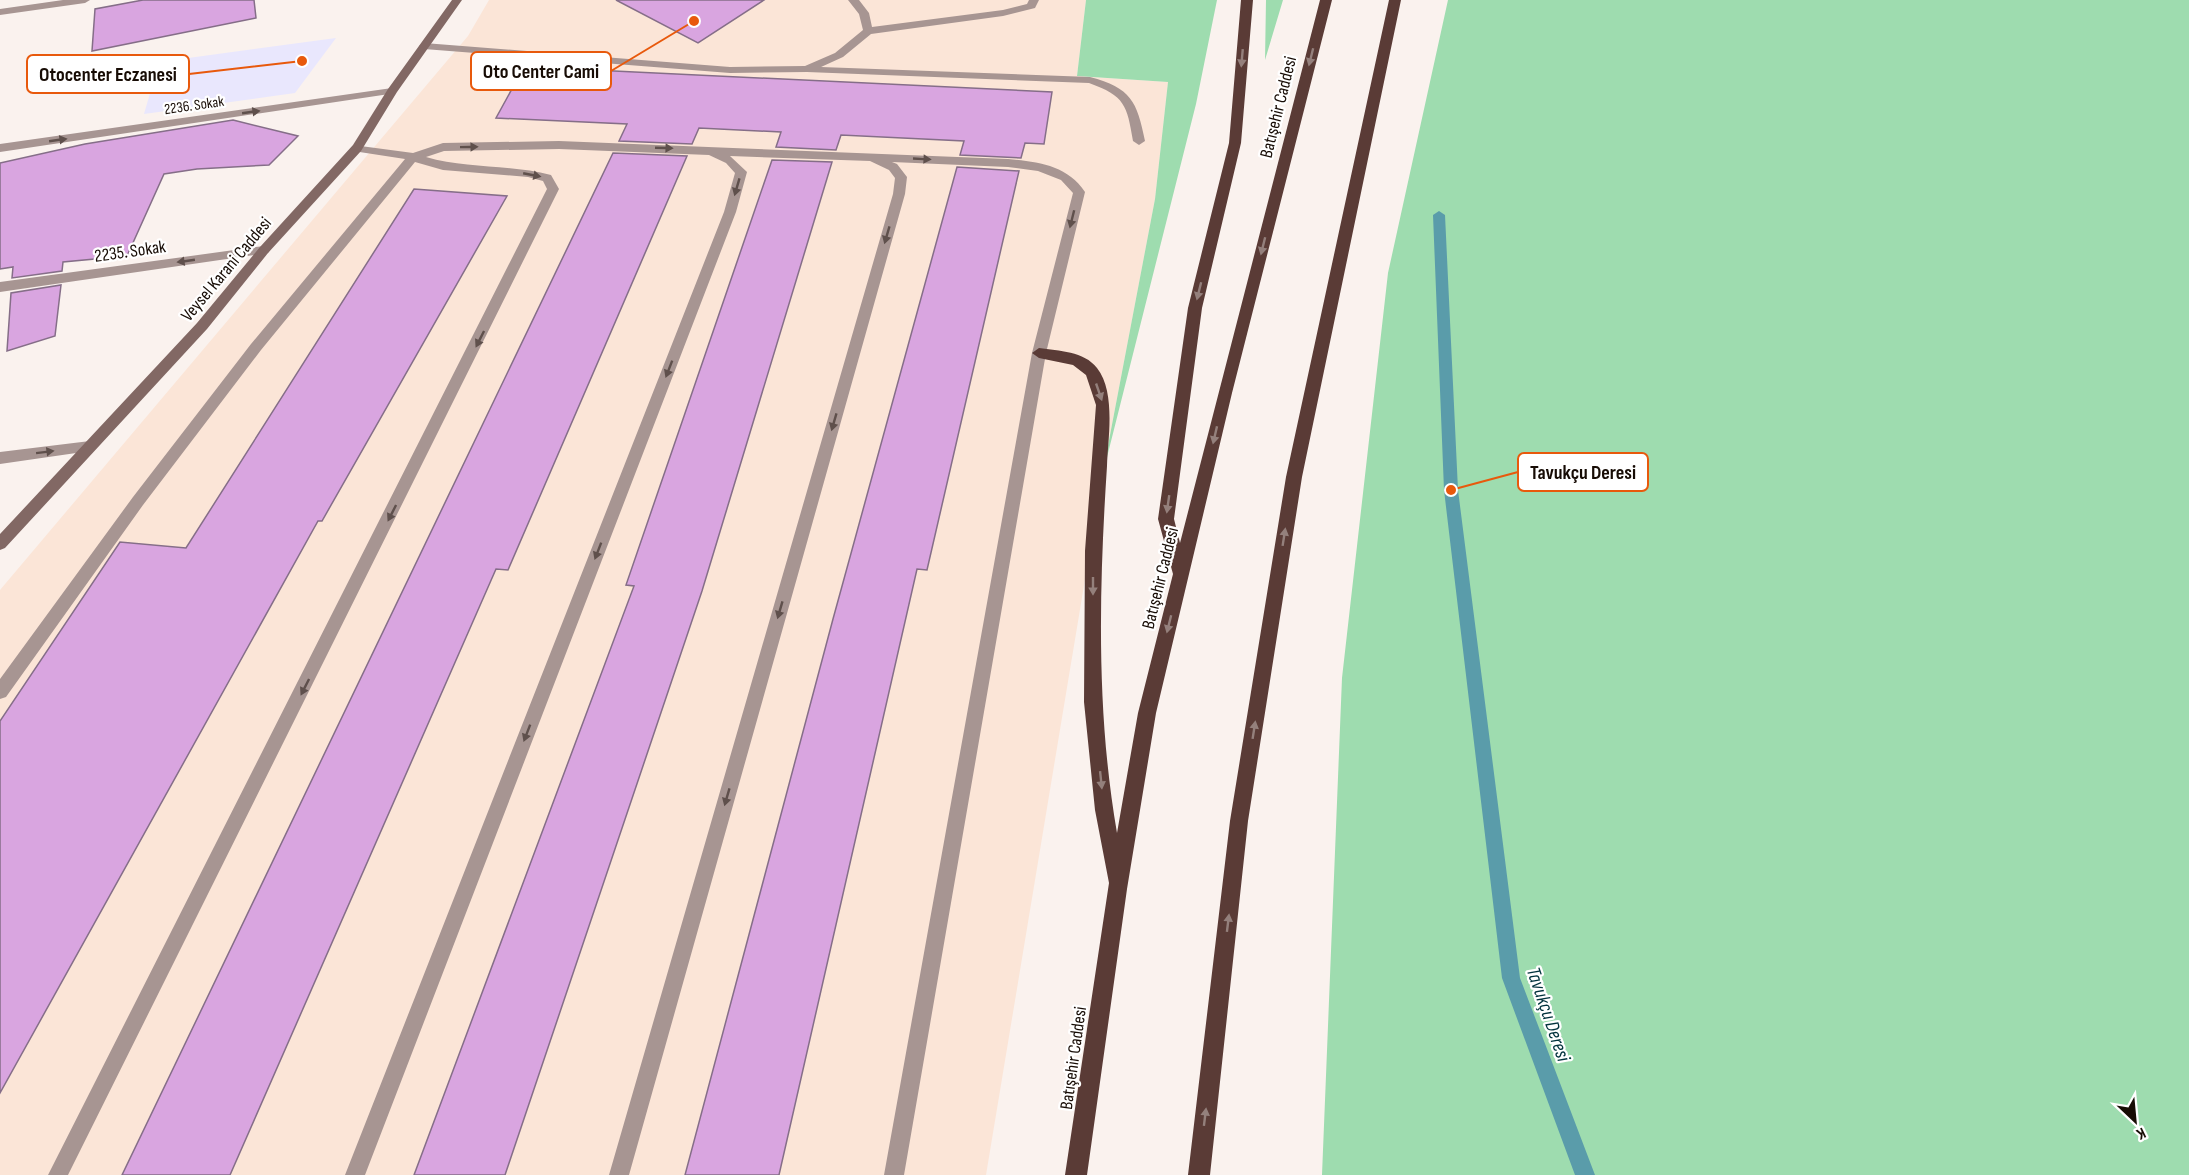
<svg xmlns="http://www.w3.org/2000/svg" width="2189" height="1175" font-family="'Sofia Sans Condensed',sans-serif">
<rect width="100%" height="100%" fill="#faf2ee"/>
<path fill="#fbe5d7" d="M489 0H1086L1077 76 1168 82 1155 199 1102 477 986 1175H0V590L468 36Z"/>
<path fill="#e9e7fd" d="M336 38 295 93 144 114 159 62Z"/>
<path fill="#9edcaf" d="M1086 0H1217L1196 104 1102 477 1155 199 1168 82 1077 76Z
M1266 0H1283L1265 60Z
M1448 0H2189V1175H1322L1342 678 1388 273Z"/>
<g fill="none" stroke-linecap="round" stroke-linejoin="round">
<path fill="#5a9caa" fill-rule="evenodd" d="M1439 211 1445 215 1458 490 1520 978 1595 1175H1575L1502 978 1444 490 1433 215Z"/>
</g>
<path fill="#d9a5e0" stroke="#856e88" stroke-width="1.5" d="M143 0H254L256 18 92 51 95 9Z
M616 0H764L698 43Z
M524 67 614 71 1052 92 1044 144 1025 143 1021 158 960 155 964 141 841 135 836 150 776 147 781 132 699 128 692 144 619 141 627 124 496 118Z
M233 120 298 136 269 165 197 169 164 174 127 256 63 262 62 271 12 278 13 267 0 269V163L85 144Z
M613 153 687 156 508 570 496 569 230 1175H122Z
M772 160 832 162 702 591 505 1175H414L634 586 626 585Z
M957 167 1019 171 927 570 917 569 779 1175H685L833 619Z
M414 189 507 196 322 521H318L0 1093V721L120 542 186 548Z
M61 285 55 336 7 351 11 293Z"/>
<g fill="none" stroke-linecap="round" stroke-linejoin="round">
<path fill="#a79592" fill-rule="evenodd" d="M848 0H859L869 13 872 27 1003 10 1027 4 1029 0H1039L1035 8 1003 16 871 34 843 57 821 67 1090 77C1131 88 1137 101 1145 141L1139 145 1133 141C1127 105 1125 96 1089 83L807 72 730 73 424 49 419 46 424 43 730 67 805 66 835 53 863 30 859 14Z
M559 141 1008 159C1038 162 1067 165 1085 192L1046 353 904 1175H884L1032 353 1073 193 1061 180 1038 171 1008 167 892 162 897 164 907 177 905 194 629 1175H609L893 194 895 178 889 170 870 161 730 156 747 172 736 212 365 1175H345L724 212 735 173 726 163 709 155 559 149 444 151 426 157C466 169 510 164 551 175L559 189 68 1175H48L547 189 543 181 528 177 443 170 415 162 261 350 143 505 6 697 0 699V679L133 497 251 344 405 159 353 151V145L413 153 443 143Z"/>
<path fill="#a79592" fill-rule="evenodd" d="M63 0H90L85 3 0 15V9Z
M392 88 396 89V93L0 152V144Z
M264 246 270 250 268 253 0 292V282Z
M90 441 97 446 90 451 0 464V452Z"/>
<path fill="#826864" fill-rule="evenodd" d="M452 0H462L397 92 361 151 268 253 207 329 5 548 0 550V534L197 323 260 247 353 145 388 89Z"/>
<path fill="#5a3b36" fill-rule="evenodd" d="M1241 0H1253L1241 143 1202 308 1174 519 1180 543 1320 0H1332L1232 393 1156 713 1127 889 1087 1175H1065L1109 883 1095 810 1084 702 1085 551 1096 405 1086 375 1073 365 1039 358 1032 353 1039 348C1059 351 1084 351 1097 368 1116 392 1108 438 1107 466 1099 588 1096 712 1117 833L1138 713 1173 574 1158 519 1188 308 1229 143Z
M1389 0H1401L1302 477 1248 821 1210 1175H1188L1230 821 1286 477Z"/>
</g>
<defs><path id="oneway-solid" d="M-6-.8H1V-3.2L6.5 0L1 3.2V.8H-6Z" transform="scale(1.5)"/></defs>
<g fill="#94807c">
<use href="#oneway-solid" transform="translate(1311 57) rotate(104)"/>
<use href="#oneway-solid" transform="translate(1242 58) rotate(95)"/>
<use href="#oneway-solid" transform="translate(1263 246) rotate(104)"/>
<use href="#oneway-solid" transform="translate(1199 291) rotate(104)"/>
<use href="#oneway-solid" transform="translate(1099 392) rotate(71)"/>
<use href="#oneway-solid" transform="translate(1215 435) rotate(103)"/>
<use href="#oneway-solid" transform="translate(1168 504) rotate(98)"/>
<use href="#oneway-solid" transform="translate(1284 537) rotate(-81)"/>
<use href="#oneway-solid" transform="translate(1093 586) rotate(90)"/>
<use href="#oneway-solid" transform="translate(1169 624) rotate(104)"/>
<use href="#oneway-solid" transform="translate(1254 730) rotate(-81)"/>
<use href="#oneway-solid" transform="translate(1101 780) rotate(84)"/>
<use href="#oneway-solid" transform="translate(1228 923) rotate(-83)"/>
<use href="#oneway-solid" transform="translate(1205 1117) rotate(-83)"/>
</g>
<g fill="#5f504c">
<use href="#oneway-solid" transform="translate(251 112) rotate(-8)"/>
<use href="#oneway-solid" transform="translate(58 140) rotate(-8)"/>
<use href="#oneway-solid" transform="translate(469 147) rotate(-1)"/>
<use href="#oneway-solid" transform="translate(664 148) rotate(2)"/>
<use href="#oneway-solid" transform="translate(922 159) rotate(3)"/>
<use href="#oneway-solid" transform="translate(532 175) rotate(11)"/>
<use href="#oneway-solid" transform="translate(737 187) rotate(106)"/>
<use href="#oneway-solid" transform="translate(1072 219) rotate(104)"/>
<use href="#oneway-solid" transform="translate(887 235) rotate(106)"/>
<use href="#oneway-solid" transform="translate(186 261) rotate(172)"/>
<use href="#oneway-solid" transform="translate(480 339) rotate(117)"/>
<use href="#oneway-solid" transform="translate(669 369) rotate(111)"/>
<use href="#oneway-solid" transform="translate(834 422) rotate(106)"/>
<use href="#oneway-solid" transform="translate(45 452) rotate(-7)"/>
<use href="#oneway-solid" transform="translate(392 513) rotate(117)"/>
<use href="#oneway-solid" transform="translate(598 551) rotate(111)"/>
<use href="#oneway-solid" transform="translate(780 610) rotate(106)"/>
<use href="#oneway-solid" transform="translate(305 687) rotate(117)"/>
<use href="#oneway-solid" transform="translate(527 733) rotate(111)"/>
<use href="#oneway-solid" transform="translate(727 797) rotate(106)"/>
</g>
<g text-anchor="middle" stroke-width="4.5" stroke-linejoin="round" paint-order="stroke">
<g font-size="15" fill="#170c05" stroke="#fff">
<text transform="translate(194 105) rotate(-8)" y="5">2236. Sokak</text>
</g>
<g font-size="18" fill="#170c05" stroke="#fff">
<text transform="translate(1278 107) rotate(-76)" y="6">Batışehir Caddesi</text>
<text transform="translate(130 251) rotate(-8)" y="6">2235. Sokak</text>
<text transform="translate(226 269) rotate(-50)" y="6">Veysel Karani Caddesi</text>
<text transform="translate(1160 578) rotate(-76)" y="6">Batışehir Caddesi</text>
<text transform="translate(1073 1058) rotate(-82)" y="6">Batışehir Caddesi</text>
</g>
<g font-size="20" font-style="italic" fill="#01323c" stroke="#fff">
<text transform="translate(1549 1014) rotate(71)" y="7">Tavukçu Deresi</text>
</g>
</g>
<path fill="none" stroke="#e8590c" stroke-width="2" d="M694 21L611 71M302 61L189 74M1451 490L1518 472"/>
<g fill="#e8590c" stroke="#fff" stroke-width="2">
<circle cx="694" cy="21" r="6"/>
<circle cx="302" cy="61" r="6"/>
<circle cx="1451" cy="490" r="6"/>
</g>
<g fill="#fff" stroke="#e8590c" stroke-width="2">
<rect x="471" y="52" width="140" height="38" rx="6"/>
<rect x="27" y="55" width="162" height="38" rx="6"/>
<rect x="1518" y="453" width="130" height="38" rx="6"/>
</g>
<g font-size="20" text-anchor="middle" font-weight="bold" fill="#170c05">
<text x="541" y="78">Oto Center Cami</text>
<text x="108" y="81">Otocenter Eczanesi</text>
<text x="1583" y="479">Tavukçu Deresi</text>
</g>
<g transform="translate(2135 1121) rotate(154)" stroke="#ffffff" stroke-width="4.5" paint-order="stroke">
<path d="M0-4.5L10 22L0 15L-10 22Z" fill="#170c05"/>
<text y="-9" font-size="16" font-weight="bold" text-anchor="middle" fill="#170c05">K</text>
</g>
</svg>
